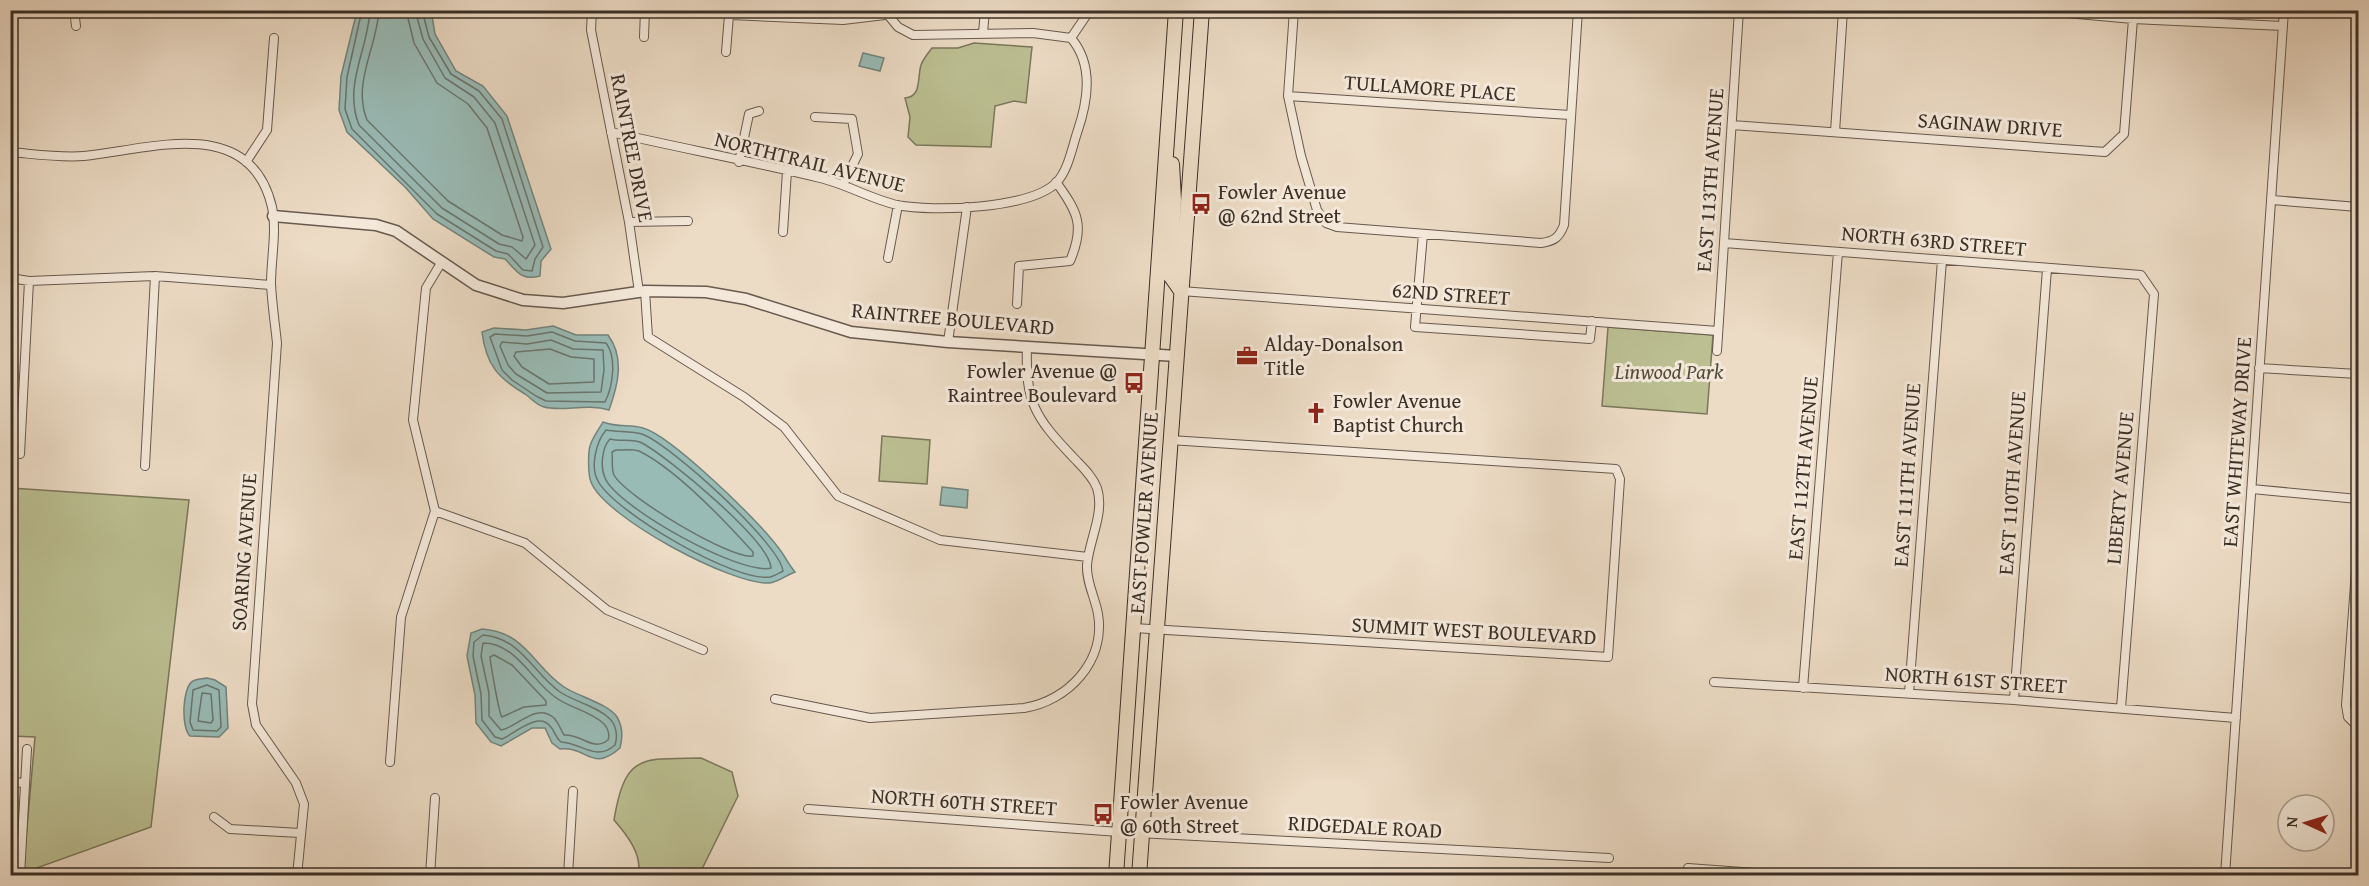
<svg xmlns="http://www.w3.org/2000/svg" width="2369" height="886" font-family="'Gentium Book Plus',serif">
<rect width="100%" height="100%" fill="#ecdbc5"/>
<filter id="stains"><feTurbulence type="fractalNoise" baseFrequency=".00333" numOctaves="4"/><feColorMatrix values="0 0 0 0 .2 0 0 0 0 .09 0 0 0 0 .02 0 0 0 .5 -.17"/></filter>
<radialGradient id="worn" r=".72"><stop offset=".6" stop-color="#630" stop-opacity="0"/><stop offset="1" stop-color="#630" stop-opacity=".3"/></radialGradient>
<path fill="#bbbf92" stroke="#7b775c" stroke-width="1.5" d="M974 43 1032 47 1026 103 1014 101 995 106 991 147 916 145 908 137 910 117 905 98C922 97 917 78 921 65 923 59 928 53 932 48H958Z
M1608 327 1713 335 1707 414 1602 406Z
M882 436 930 440 927 484 879 481Z
M11 488 189 500 151 827 23 873 35 737 11 736Z
M701 758 732 772 738 796 699 875H638C643 855 627 835 614 820 625 753 642 759 701 758Z"/>
<path fill="#99bbb6" stroke="#73837c" stroke-width="1.5" d="M357 11H425L432 16 435 34 456 71 483 86 507 116 551 249 541 261 540 276C521 281 517 271 505 259L494 257 433 219 406 188 347 132 339 110 341 76Z
M863 53 884 58 880 71 859 66Z
M553 326 576 335H608C625 358 618 385 609 410 586 403 563 412 544 407 536 405 531 398 525 394 498 378 486 365 482 332L494 328 526 330Z
M603 422C619 428 629 424 643 428 670 435 759 521 777 546 784 554 788 564 795 572 787 575 778 582 770 583 733 586 604 517 591 482 588 475 588 453 590 446 592 438 599 429 603 422Z
M942 487 968 490 967 508 940 505Z
M482 629C526 632 533 666 564 687 577 696 609 704 617 717 623 727 623 737 620 748 592 773 587 746 560 749L552 743 545 728H532L501 746 491 742 476 723 475 695 467 656 471 633Z
M207 678 215 680 226 687 228 728 219 737 190 736C181 728 182 687 193 681 196 679 203 679 207 678Z"/>
<g fill="none" stroke-linecap="round" stroke-linejoin="round">
<path stroke="#6a756e" stroke-width="1.5" d="M362 10 347 77 345 109 352 129 437 214 496 251 508 254 523 270 532 271 535 259 543 247 502 119 479 91 451 74 429 37 422 10
M370 10C368 50 343 85 359 125L442 208 499 244 512 247 526 259 535 245 495 123 474 97 445 78 423 39 415 10
M379 10C377 47 352 83 367 120L448 201 502 235 522 241 523 237 487 128 468 104 437 83 414 43 406 10
M552 332 575 341 606 343C617 357 613 386 605 402L546 401 536 396 512 380 502 370 490 337 495 334 527 336Z
M551 340 573 349 603 350 604 370 601 392 547 393 516 374 508 365 500 346 502 342 527 344Z
M550 349 571 357 594 359V382L549 384 522 367 514 356 516 352Z
M606 430C617 432 632 431 642 434 670 444 780 544 783 571 779 573 774 576 770 577 736 583 614 512 598 481 590 467 596 442 606 430Z
M610 439C620 442 633 438 642 443 668 457 770 541 771 568 741 576 617 507 605 478 600 467 602 447 610 439Z
M616 450C623 450 632 449 639 451 676 469 725 521 753 552V556C731 560 625 496 614 475 611 469 613 459 612 452Z
M483 635C521 638 533 673 560 692 575 702 597 706 610 719 616 725 618 736 615 745 596 762 582 743 561 742 555 737 555 731 550 726 538 711 514 734 502 739L495 737 482 720 481 694 473 656 474 642Z
M483 643C516 643 531 680 555 697 569 708 591 711 604 724 608 728 610 735 608 740 593 752 582 734 564 735 561 730 558 722 554 718 535 702 517 728 501 730L489 716V693L481 656Z
M494 655 512 665 546 701V705L524 707 502 717C499 714 491 666 490 657Z
M207 685 219 690 221 727 217 731 193 730 190 722 193 690Z
M202 693 211 694 213 720 211 723 198 721Z"/>
<defs>
<path id="minor" d="M74 10 76 26
M592 10 591 30 629 222 639 292
M1294 10 1288 96 1301 156 1317 210 1326 223 1337 227 1541 243C1554 241 1559 238 1564 225L1578 10
M2033 10 2133 19 2283 26
M983 33 985 10
M644 37 645 10
M1071 38 1090 10
M726 52 729 15 843 20 885 15
M1288 96 1570 115
M815 117 852 119 858 154 843 185
M1732 125 2105 152 2124 134 2133 19
M611 132C680 148 751 161 820 178 846 184 871 199 897 205 933 212 1029 209 1056 183 1068 171 1072 148 1077 133 1088 101 1094 65 1071 38L1033 33 913 35 898 27 884 10
M1835 132 1843 10
M10 152C34 154 60 158 84 156 148 150 250 113 272 207 277 231 271 259 271 284 272 304 275 324 277 343L252 704 256 725 296 783 304 804 297 876
M246 162 267 130 274 38
M739 162 749 114 759 111
M2272 200 2358 207
M629 222 688 221
M783 232 787 171
M1423 234 1415 327 1590 339 1592 321
M1724 243 2141 275 2154 294 2121 708
M888 258 898 205
M10 278 29 281 155 276 271 285
M645 291 648 337 744 397 784 427 838 496 940 540 1088 557
M1181 291 1718 331
M1017 304 1019 266 1070 261C1085 226 1078 212 1056 182
M948 342 967 207
M1717 351 1739 10
M2259 368 2358 374
M20 454 29 281
M145 466 155 276
M2252 489 2358 499
M435 511 525 543 607 610 703 650
M2358 544 2346 705 2348 717 2358 727
M1134 628 1608 657 1620 479 1616 469 1170 440
M1714 682 2014 700 2236 718
M1803 688 1838 252
M1909 693 1942 260
M775 699 870 718 1024 708C1068 701 1106 661 1098 614 1095 597 1086 582 1087 565 1089 540 1105 513 1097 488 1092 475 1081 466 1072 456 1035 417 1025 402 1027 347
M2014 700 2047 269
M390 762 401 617 435 511 413 420 426 288 441 263
M10 782 25 783
M808 809 1119 832 1609 858
M214 817 230 829 300 833
M1688 868 1797 876
M20 876 27 749
M430 876 435 798
M568 876 573 791
M2225 876 2284 10"/>
<path id="tertiary" d="M273 216 376 225 396 231 476 285 523 300 563 303 645 291 706 292 746 299 851 332 948 342 1177 356"/>
<path id="primary" d="M1172 164 1174 200 1169 274 1181 291
M1116 876 1176 10
M1139 876 1202 10"/>
</defs>
<use href="#minor" stroke="#675a4e" stroke-width="10"/>
<use href="#tertiary" stroke="#675a4e" stroke-width="13"/>
<use href="#primary" stroke="#3b2f26" stroke-width="16"/>
<use href="#minor" stroke="#f3e8d9" stroke-width="8"/>
<use href="#tertiary" stroke="#f3e8d9" stroke-width="10"/>
<use href="#primary" stroke="#ecdbc5" stroke-width="14"/>
</g>
<defs>
<symbol id="bus-bare" viewBox="-9 -9 18 18"><path d="M-5-6H5V4H4V6H2V4H-2V6H-4V4H-5ZM-3.5-4V0h7V-4ZM-3.5 1.2v1.5H-2V1.2ZM2 1.2v1.5H3.5V1.2Z" fill="#8f2418" stroke="#f3e8d9" stroke-width="2.5" paint-order="stroke"/></symbol>
<symbol id="office-bare" viewBox="-9 -9 18 18"><path d="M-6-3h4V-5.5h4V-3h4V5H-6ZM-1-4.5V-3h2v-1.5ZM-6 0V1H6V0Z" fill="#8f2418" stroke="#f3e8d9" stroke-width="2.5" paint-order="stroke"/></symbol>
<symbol id="church-bare" viewBox="-9 -9 18 18"><path d="M-1.2-6h2.4v3.5h3.3v2.4h-3.3V6h-2.4V-.1h-3.3v-2.4h3.3Z" fill="#8f2418" stroke="#f3e8d9" stroke-width="2.5" paint-order="stroke"/></symbol>
</defs>
<g fill-rule="evenodd">
<use href="#bus-bare" x="1186" y="189" width="30" height="30"/>
<use href="#office-bare" x="1232" y="341" width="30" height="30"/>
<use href="#bus-bare" x="1119" y="368" width="30" height="30"/>
<use href="#church-bare" x="1301" y="398" width="30" height="30"/>
<use href="#bus-bare" x="1088" y="799" width="30" height="30"/>
</g>
<g text-anchor="middle" stroke-width="6" stroke-linejoin="round" paint-order="stroke">
<g font-size="21" fill="#3b2f26" stroke="#f3e8d9">
<text transform="translate(1430 88) rotate(4)" y="7">TULLAMORE PLACE</text>
<text transform="translate(1990 125) rotate(4)" y="7">SAGINAW DRIVE</text>
<text transform="translate(632 148) rotate(79)" y="7">RAINTREE DRIVE</text>
<text transform="translate(810 162) rotate(14)" y="7">NORTHTRAIL AVENUE</text>
<text transform="translate(1710 180) rotate(-86)" y="7">EAST 113TH AVENUE</text>
<text transform="translate(1934 241) rotate(5)" y="7">NORTH 63RD STREET</text>
<text transform="translate(1451 294) rotate(4)" y="7">62ND STREET</text>
<text transform="translate(953 319) rotate(5)" y="7">RAINTREE BOULEVARD</text>
<text transform="translate(2237 442) rotate(-86)" y="7">EAST WHITEWAY DRIVE</text>
<text transform="translate(1803 468) rotate(-85)" y="7">EAST 112TH AVENUE</text>
<text transform="translate(1907 475) rotate(-86)" y="7">EAST 111TH AVENUE</text>
<text transform="translate(2012 483) rotate(-86)" y="7">EAST 110TH AVENUE</text>
<text transform="translate(2120 488) rotate(-85)" y="7">LIBERTY AVENUE</text>
<text transform="translate(1144 513) rotate(-86)" y="7">EAST FOWLER AVENUE</text>
<text transform="translate(244 552) rotate(-86)" y="7">SOARING AVENUE</text>
<text transform="translate(1474 631) rotate(3)" y="7">SUMMIT WEST BOULEVARD</text>
<text transform="translate(1976 680) rotate(4)" y="7">NORTH 61ST STREET</text>
<text transform="translate(964 802) rotate(4)" y="7">NORTH 60TH STREET</text>
<text transform="translate(1365 827) rotate(3)" y="7">RIDGEDALE ROAD</text>
</g>
<g font-size="21" fill="#3b2f26" stroke="#f3e8d9" text-anchor="start">
<text x="1218" y="199">Fowler Avenue<tspan x="1218" dy="24">@ 62nd Street</tspan></text>
<text x="1264" y="351">Alday-Donalson<tspan x="1264" dy="24">Title</tspan></text>
<text x="1117" y="378" text-anchor="end">Fowler Avenue @<tspan x="1117" dy="24">Raintree Boulevard</tspan></text>
<text x="1333" y="408">Fowler Avenue<tspan x="1333" dy="24">Baptist Church</tspan></text>
<text x="1120" y="809">Fowler Avenue<tspan x="1120" dy="24">@ 60th Street</tspan></text>
</g>
<g font-size="21" font-style="italic" fill="#554c3c" stroke="#f3e8d9">
<text x="1669" y="379">Linwood Park</text>
</g>
</g>
<rect width="2369" height="886" fill="none" stroke="#ecdbc5" stroke-width="36"/>
<rect x="12" y="12" width="2345" height="862" fill="none" stroke="#3b2f26" stroke-width="3"/>
<rect x="18" y="18" width="2333" height="850" fill="none" stroke="#3b2f26" stroke-width="1.5"/>
<g transform="translate(2306 823) rotate(274)"><circle r="28" fill="#f3e8d9" stroke="#a99e91" stroke-width="1.5"/>
<path d="M0-4.5L10 22L0 15L-10 22Z" fill="#8f2418"/>
<text y="-9" font-size="16" font-weight="bold" text-anchor="middle" fill="#3b2f26">N</text>
</g>
<rect width="100%" height="100%" filter="url(#stains)"/>
<rect width="100%" height="100%" fill="url(#worn)"/>
</svg>
